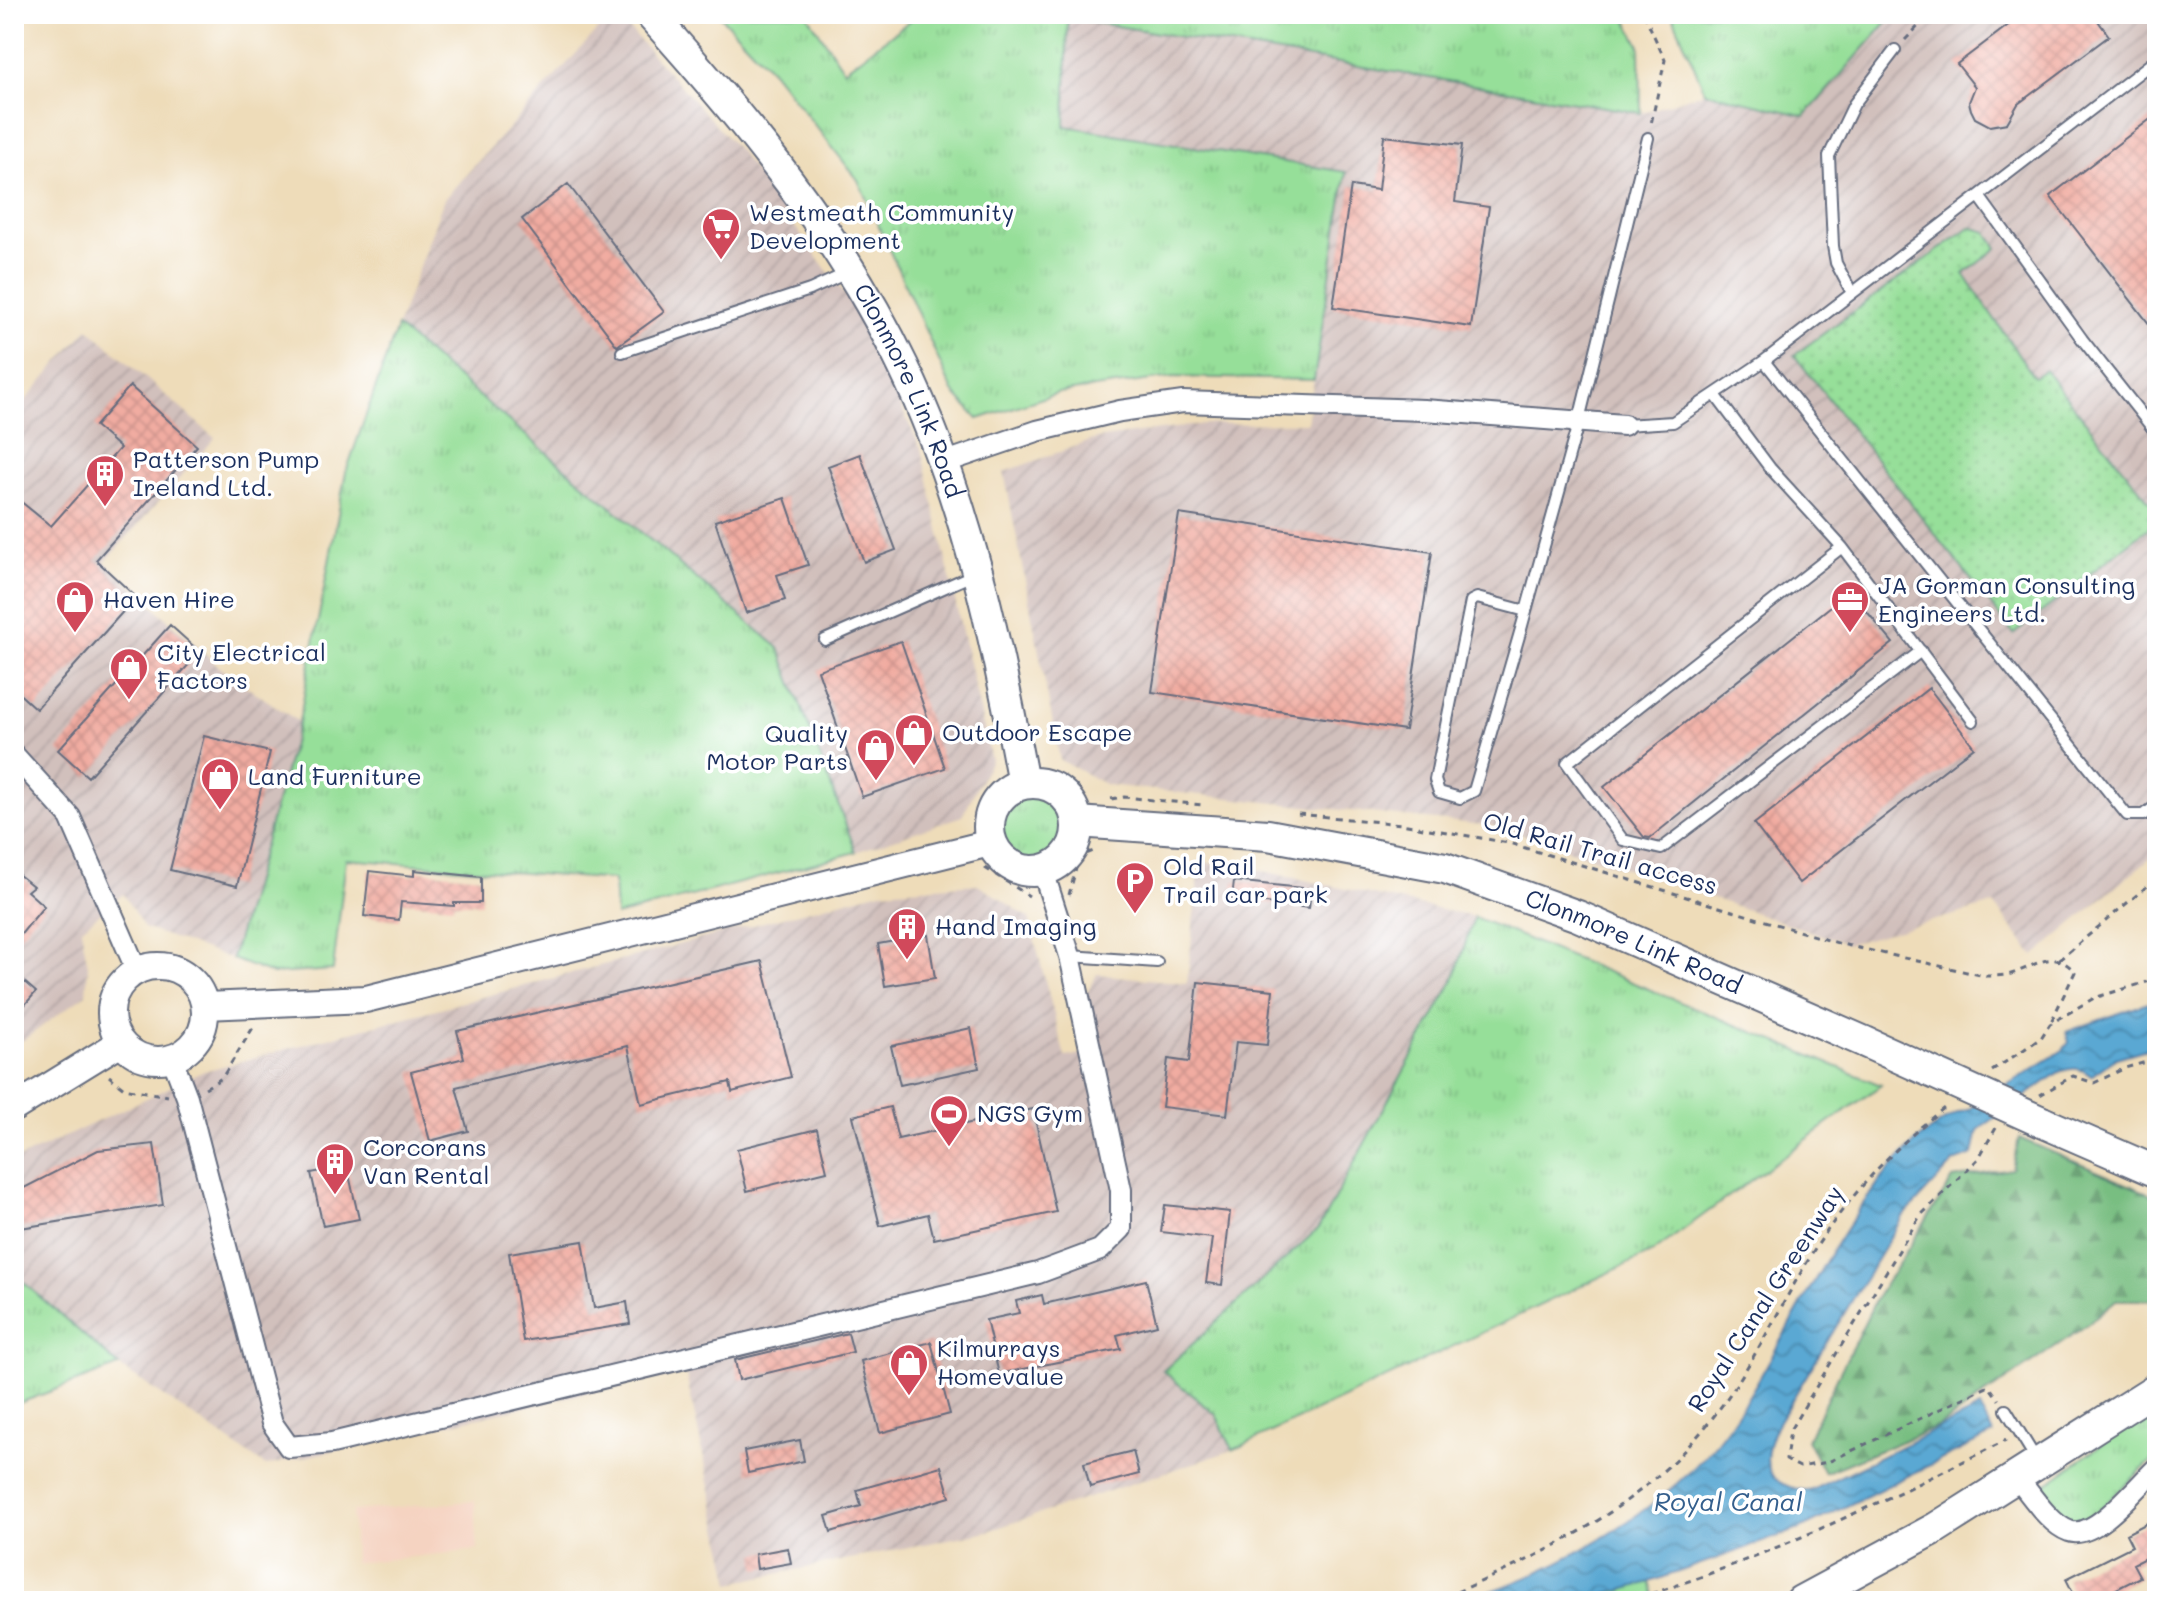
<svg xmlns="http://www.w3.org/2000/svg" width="2171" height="1615" font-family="Mali,sans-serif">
<defs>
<pattern id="industrial-furrows" width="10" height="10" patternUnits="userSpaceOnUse" patternTransform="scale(2)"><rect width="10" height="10" fill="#d1c0bc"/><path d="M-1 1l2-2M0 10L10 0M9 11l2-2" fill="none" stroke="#b3a5a4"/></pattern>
<pattern id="grass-tufts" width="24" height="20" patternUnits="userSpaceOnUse" patternTransform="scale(2)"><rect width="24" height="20" fill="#96df99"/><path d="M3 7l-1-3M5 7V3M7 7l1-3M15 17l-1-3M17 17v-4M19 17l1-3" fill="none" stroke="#81c086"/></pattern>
<pattern id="forest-firs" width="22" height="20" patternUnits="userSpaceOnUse" patternTransform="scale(2)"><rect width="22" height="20" fill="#78be81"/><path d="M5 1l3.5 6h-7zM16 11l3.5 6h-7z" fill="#629b6d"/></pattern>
<pattern id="park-dots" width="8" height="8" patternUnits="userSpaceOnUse" patternTransform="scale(2)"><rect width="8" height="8" fill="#96df99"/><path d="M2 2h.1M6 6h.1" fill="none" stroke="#81c086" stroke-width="1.8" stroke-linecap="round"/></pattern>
<pattern id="water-waves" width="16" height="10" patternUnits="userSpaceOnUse" patternTransform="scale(2)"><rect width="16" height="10" fill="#5aa8d3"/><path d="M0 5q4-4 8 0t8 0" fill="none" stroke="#4a89ae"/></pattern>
<pattern id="building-cross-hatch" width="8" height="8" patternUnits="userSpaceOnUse" patternTransform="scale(2)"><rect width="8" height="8" fill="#f1aca1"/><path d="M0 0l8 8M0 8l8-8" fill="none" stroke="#ce948d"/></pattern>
</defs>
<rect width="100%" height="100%" fill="#fff"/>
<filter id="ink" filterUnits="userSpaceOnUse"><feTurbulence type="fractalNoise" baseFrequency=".0125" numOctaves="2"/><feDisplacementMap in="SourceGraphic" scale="16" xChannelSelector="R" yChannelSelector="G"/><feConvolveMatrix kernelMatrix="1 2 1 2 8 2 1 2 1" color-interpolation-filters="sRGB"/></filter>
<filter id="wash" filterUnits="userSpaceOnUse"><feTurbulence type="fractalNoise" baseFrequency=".006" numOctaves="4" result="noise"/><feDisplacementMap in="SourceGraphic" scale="32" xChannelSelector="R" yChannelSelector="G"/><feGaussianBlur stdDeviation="1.8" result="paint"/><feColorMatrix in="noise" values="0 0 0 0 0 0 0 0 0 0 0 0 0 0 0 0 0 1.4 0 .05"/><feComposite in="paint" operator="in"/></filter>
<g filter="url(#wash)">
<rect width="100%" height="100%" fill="#eedcb9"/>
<path fill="#f5d3c1" d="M475 1501 478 1550 354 1563 352 1511Z"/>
<path fill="url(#industrial-furrows)" d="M612 14H616L740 152 853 306 921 449 991 760 962 816 856 852 779 648 397 327 444 199Z
M1894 14H2157V852L2034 956 1994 904 1848 944 1502 827 1107 785 1060 760 1004 472 1096 439 1204 424 1307 423 1346 173 1065 126 1068 18 1641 113 1705 92 1804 116Z
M88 328 215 438 105 562 225 672 299 722 232 959 144 928 123 894 81 929 88 966 86 994 14 1047V414Z
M1200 862 1240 866 1474 917 1454 979 1318 1229 1164 1371 1216 1415 1233 1450 988 1531 731 1583 685 1370 266 1466 119 1366 14 1274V1161L204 1071 881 891 978 884 1029 918 1065 1057 1099 1053 1084 999 1097 974 1187 983Z"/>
<path fill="url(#grass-tufts)" stroke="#58877c" stroke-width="2" d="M718 14H807L844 70 919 14H1624L1640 46 1641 113 1068 18 1065 126 1346 172 1314 380 1173 377 1058 393 978 419 953 392 858 180 772 71Z
M1672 14H1894L1805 116 1705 92Z
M397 327 779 648 856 852 616 916 614 880 346 859 333 970 272 974 232 959 299 722 346 472Z
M999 827a34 34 0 1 1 68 0a34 34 0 1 1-68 0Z
M1474 917 1881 1085 1653 1252 1233 1450 1216 1415 1163 1371 1318 1229 1454 979Z
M14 1274 119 1366 14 1405Z
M2157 1405V1456L2092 1516 2075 1522 2061 1516 2043 1496 2045 1485Z
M1650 1582 1656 1601H1583Z"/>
<path fill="url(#forest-firs)" stroke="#4a7670" stroke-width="2" d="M2019 1138 2157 1197V1300H2116L2081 1329 1939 1426 1824 1473 1807 1439 1877 1297 1953 1179 2012 1169Z"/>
<path fill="url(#park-dots)" stroke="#58877c" stroke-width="2" d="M1970 227 1987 232 1997 248 1964 274 2034 377 2045 370 2149 501 2157 496V521L2014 634 1794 355Z"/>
<path fill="url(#water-waves)" stroke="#3a6c98" stroke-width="2" d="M2157 1000V1046L2116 1058 2091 1076C2080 1067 2073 1067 2059 1072L1978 1130 1973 1155 1954 1162 1902 1218 1776 1426C1759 1464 1764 1486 1810 1491L1980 1408 1993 1434 1802 1528 1650 1582 1583 1601H1461C1554 1574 1669 1509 1727 1429 1788 1346 1867 1143 1967 1110L2063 1050 2069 1042 2066 1032Z"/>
<g id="blocks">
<path fill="url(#building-cross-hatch)" d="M2023 14H2093L2109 36 2018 104 2007 123 1990 126 1975 118 1971 110 1969 102 1975 87 1957 64Z
M2157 114V334L2050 196Z
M1384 136 1462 145 1455 202 1489 207 1471 327 1333 307 1351 186 1378 190Z
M568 184 664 312 617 346 522 219Z
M130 386 197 446 96 560 136 597 36 709 14 689V496L51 526 120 448 95 426Z
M860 454 896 550 864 562 828 466Z
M785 498 808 565 777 575 785 600 746 613 715 521Z
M1179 514 1432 552 1405 730 1152 692Z
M1850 591 1893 643 1650 838 1644 837 1604 787Z
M170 625 200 652 88 777 58 750Z
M901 641 945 768 862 797 818 670Z
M1929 688 1974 747 1799 883 1754 824Z
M204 736 270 752 237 886 170 870Z
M414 870 481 877V903H454V906L401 902 399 920 364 916 369 871 414 876Z
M14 871 33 886 27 891 44 906 14 943Z
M1234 881 1311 889 1309 908 1232 899Z
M928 935 935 978 885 986 878 944Z
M762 961 791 1077 732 1092 730 1082 641 1104 628 1046 456 1087 468 1131 430 1141 411 1072 464 1058 457 1031Z
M14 973 36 992 14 1017Z
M1198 982 1273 990 1267 1045 1236 1042 1227 1115 1162 1107 1168 1059 1189 1062Z
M971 1028 979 1068 900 1085 891 1046Z
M890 1107 898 1139 1033 1109 1056 1212 934 1239 928 1214 880 1226 853 1116Z
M817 1129 827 1171 747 1191 737 1149Z
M154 1144 163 1205 14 1229V1193L98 1150Z
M347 1166 359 1219 323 1226 311 1173Z
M1165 1205 1230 1212 1222 1285 1206 1283 1212 1238 1161 1232Z
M583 1241 594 1308 627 1302 630 1324 523 1341 509 1253Z
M1146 1280 1157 1325 1117 1335 1121 1349 999 1374 986 1320 1019 1313 1016 1301 1042 1295 1044 1304Z
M848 1333 853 1352 739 1380 735 1360Z
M931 1342 950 1414 880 1433 861 1361Z
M800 1440 804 1461 748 1473 744 1451Z
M1133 1451 1139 1474 1090 1487 1084 1463Z
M941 1466 950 1497 831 1532 826 1516 861 1506 857 1490Z
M2157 1518V1552L2133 1564 2140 1577 2093 1601H2077L2066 1579 2132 1546 2126 1534Z
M788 1548 791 1563 757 1569 755 1554Z"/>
</g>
</g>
<g filter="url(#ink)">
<use href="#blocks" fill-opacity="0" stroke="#656c7e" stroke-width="2"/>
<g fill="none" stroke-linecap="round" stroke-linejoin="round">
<defs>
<path id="service" d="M1979 196 2082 339 2157 434
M1852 293 1836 263 1833 246 1829 156 1854 104 1895 50
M622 352 810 290 849 272
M1764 361 2157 59
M1716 396 1770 468 1842 547 1973 721
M1624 425 1673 422 1764 361 2127 815H2144L2157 805
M1842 547 1567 763 1623 840 1661 849 1921 651
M1526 611 1477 598 1471 601 1435 780 1439 792 1460 798 1474 791 1521 629 1526 611 1579 420 1648 138
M825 640 975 574
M1070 956 1157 962
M2006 1410 2036 1459"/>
<path id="minor" d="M943 463 1037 431 1120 411 1183 402 1424 410 1624 425
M14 755 70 817 137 971
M172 1058 187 1097 272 1423 289 1447 332 1443 1038 1273 1100 1250 1121 1229V1190L1070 956 1043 871
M2017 1478C2031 1494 2049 1524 2069 1531 2095 1541 2139 1484 2157 1468"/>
<path id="tertiary" d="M111 1013a47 47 0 1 1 94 0a47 47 0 1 1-94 0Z
M205 1006 366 999 990 843
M14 1108 121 1042"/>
<g id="secondary">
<path id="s1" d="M650 14C746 121 841 236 903 366 966 496 997 643 1023 783"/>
<circle cx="1033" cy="827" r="44"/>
<path id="s2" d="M1077 822 1268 835 1445 868 1578 916 1865 1042"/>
<path d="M2042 1122 2157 1172"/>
<path d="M1801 1601 1936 1528 2157 1388"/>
</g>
</defs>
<use href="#service" stroke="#656c7e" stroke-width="14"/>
<use href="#minor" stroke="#656c7e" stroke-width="24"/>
<use href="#tertiary" stroke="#656c7e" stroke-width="30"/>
<use href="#secondary" stroke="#656c7e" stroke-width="34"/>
<path stroke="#656c7e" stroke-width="3" stroke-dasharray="6 6" stroke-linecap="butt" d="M1644 14 1665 60 1651 124
M1905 40 1930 14
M1111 799 1124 797 1203 805
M1298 814 1401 824 1509 843 1841 944 1985 976C1993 976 2003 976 2011 974 2037 966 2053 947 2075 972L2050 1024
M985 868 1029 896
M1069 895 1079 857 1098 849
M2059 960 2157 878
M1992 1071 2041 1038 2050 1024 2094 998 2157 979
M109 1076 124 1088 168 1096
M205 1088 222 1078 254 1026
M2040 1095 2073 1076 2094 1083 2125 1068 2157 1059
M1996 1128 1978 1159 1920 1216 1790 1430 1786 1460 1800 1467 1828 1462 1989 1386 1999 1400
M1435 1601C1542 1557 1646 1507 1717 1412 1760 1355 1787 1289 1827 1231 1861 1183 1901 1141 1948 1105
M1628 1601C1760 1561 1883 1502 2006 1440"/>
<use href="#service" stroke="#fff" stroke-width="10"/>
<use href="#minor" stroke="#fff" stroke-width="20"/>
<use href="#tertiary" stroke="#fff" stroke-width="26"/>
<use href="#secondary" stroke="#fff" stroke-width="30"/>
<defs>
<path id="secondary-bridge" d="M1865 1042 2042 1122"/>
</defs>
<use href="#secondary-bridge" stroke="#656c7e" stroke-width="34" stroke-linecap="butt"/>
<use href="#secondary-bridge" stroke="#fff" stroke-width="30"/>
</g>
</g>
<defs>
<symbol id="supermarket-pin" viewBox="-11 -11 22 30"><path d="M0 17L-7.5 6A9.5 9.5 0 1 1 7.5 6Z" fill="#d1495b" stroke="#fff"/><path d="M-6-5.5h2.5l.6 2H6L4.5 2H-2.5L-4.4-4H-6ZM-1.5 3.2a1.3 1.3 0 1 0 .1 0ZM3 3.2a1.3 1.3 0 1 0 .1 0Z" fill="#fff"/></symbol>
<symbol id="building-pin" viewBox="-11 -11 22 30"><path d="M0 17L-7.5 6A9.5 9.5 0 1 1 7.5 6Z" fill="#d1495b" stroke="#fff"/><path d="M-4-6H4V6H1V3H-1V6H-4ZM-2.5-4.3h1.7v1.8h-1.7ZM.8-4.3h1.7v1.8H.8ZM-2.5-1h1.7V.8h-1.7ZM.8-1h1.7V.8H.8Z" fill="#fff"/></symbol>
<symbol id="shop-pin" viewBox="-11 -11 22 30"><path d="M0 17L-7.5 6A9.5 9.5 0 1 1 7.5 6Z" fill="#d1495b" stroke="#fff"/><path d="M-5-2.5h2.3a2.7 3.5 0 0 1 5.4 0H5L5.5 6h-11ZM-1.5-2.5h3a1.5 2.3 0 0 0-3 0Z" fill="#fff"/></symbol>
<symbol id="office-pin" viewBox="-11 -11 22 30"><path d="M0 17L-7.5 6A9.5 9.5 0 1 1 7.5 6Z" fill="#d1495b" stroke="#fff"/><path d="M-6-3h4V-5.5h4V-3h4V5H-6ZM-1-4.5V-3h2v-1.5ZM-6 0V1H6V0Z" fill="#fff"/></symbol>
<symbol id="parking-pin" viewBox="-11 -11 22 30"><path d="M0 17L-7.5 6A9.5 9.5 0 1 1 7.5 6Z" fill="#d1495b" stroke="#fff"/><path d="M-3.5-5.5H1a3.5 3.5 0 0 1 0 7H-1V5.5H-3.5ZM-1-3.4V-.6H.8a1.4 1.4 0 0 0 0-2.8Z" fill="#fff"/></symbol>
<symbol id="stadium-pin" viewBox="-11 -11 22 30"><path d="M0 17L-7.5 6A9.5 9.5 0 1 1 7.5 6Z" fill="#d1495b" stroke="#fff"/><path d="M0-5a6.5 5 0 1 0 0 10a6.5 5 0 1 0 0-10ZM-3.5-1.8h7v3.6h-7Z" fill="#fff"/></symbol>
</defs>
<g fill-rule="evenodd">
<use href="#supermarket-pin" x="699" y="205" width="44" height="60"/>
<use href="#building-pin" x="83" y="452" width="44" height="60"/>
<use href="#shop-pin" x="53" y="578" width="44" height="60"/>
<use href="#office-pin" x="1828" y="578" width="44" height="60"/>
<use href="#shop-pin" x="107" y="645" width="44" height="60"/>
<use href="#shop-pin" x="892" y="711" width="44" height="60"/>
<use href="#shop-pin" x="854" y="726" width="44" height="60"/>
<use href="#shop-pin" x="198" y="755" width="44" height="60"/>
<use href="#parking-pin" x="1113" y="859" width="44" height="60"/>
<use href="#building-pin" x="885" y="905" width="44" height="60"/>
<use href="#stadium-pin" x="927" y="1092" width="44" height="60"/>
<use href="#building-pin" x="313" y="1140" width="44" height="60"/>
<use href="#shop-pin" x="887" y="1341" width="44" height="60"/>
</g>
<g text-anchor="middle" stroke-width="7" stroke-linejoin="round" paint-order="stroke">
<g font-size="24" fill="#1b2f5e" stroke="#fff" text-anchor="start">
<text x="749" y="221">Westmeath Community<tspan x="749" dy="28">Development</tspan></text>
<text x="133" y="468">Patterson Pump<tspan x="133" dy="28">Ireland Ltd.</tspan></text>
<text x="1878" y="594">JA Gorman Consulting<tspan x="1878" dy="28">Engineers Ltd.</tspan></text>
<text x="103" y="608">Haven Hire</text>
<text x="157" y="661">City Electrical<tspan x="157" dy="28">Factors</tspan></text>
<text x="942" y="741">Outdoor Escape</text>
<text x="848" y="742" text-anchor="end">Quality<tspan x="848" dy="28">Motor Parts</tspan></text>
<text x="248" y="785">Land Furniture</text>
<text x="1163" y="875">Old Rail<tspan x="1163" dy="28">Trail car park</tspan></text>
<text x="935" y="935">Hand Imaging</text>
<text x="977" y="1122">NGS Gym</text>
<text x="363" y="1156">Corcorans<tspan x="363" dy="28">Van Rental</tspan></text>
<text x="937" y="1357">Kilmurrays<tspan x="937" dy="28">Homevalue</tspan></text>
</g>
<g font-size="24" fill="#1b2f5e" stroke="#fff">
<text dy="8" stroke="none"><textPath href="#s1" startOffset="460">Clonmore Link Road</textPath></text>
<text transform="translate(1600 854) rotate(16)" y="8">Old Rail Trail access</text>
<text dy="8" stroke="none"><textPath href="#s2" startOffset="574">Clonmore Link Road</textPath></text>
<text transform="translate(1766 1299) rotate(-57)" y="8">Royal Canal Greenway</text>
</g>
<g font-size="26" font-style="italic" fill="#345f8d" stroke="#fff">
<text x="1728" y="1511">Royal Canal</text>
</g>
</g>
<rect width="2171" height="1615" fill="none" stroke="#fff" stroke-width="48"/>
</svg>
